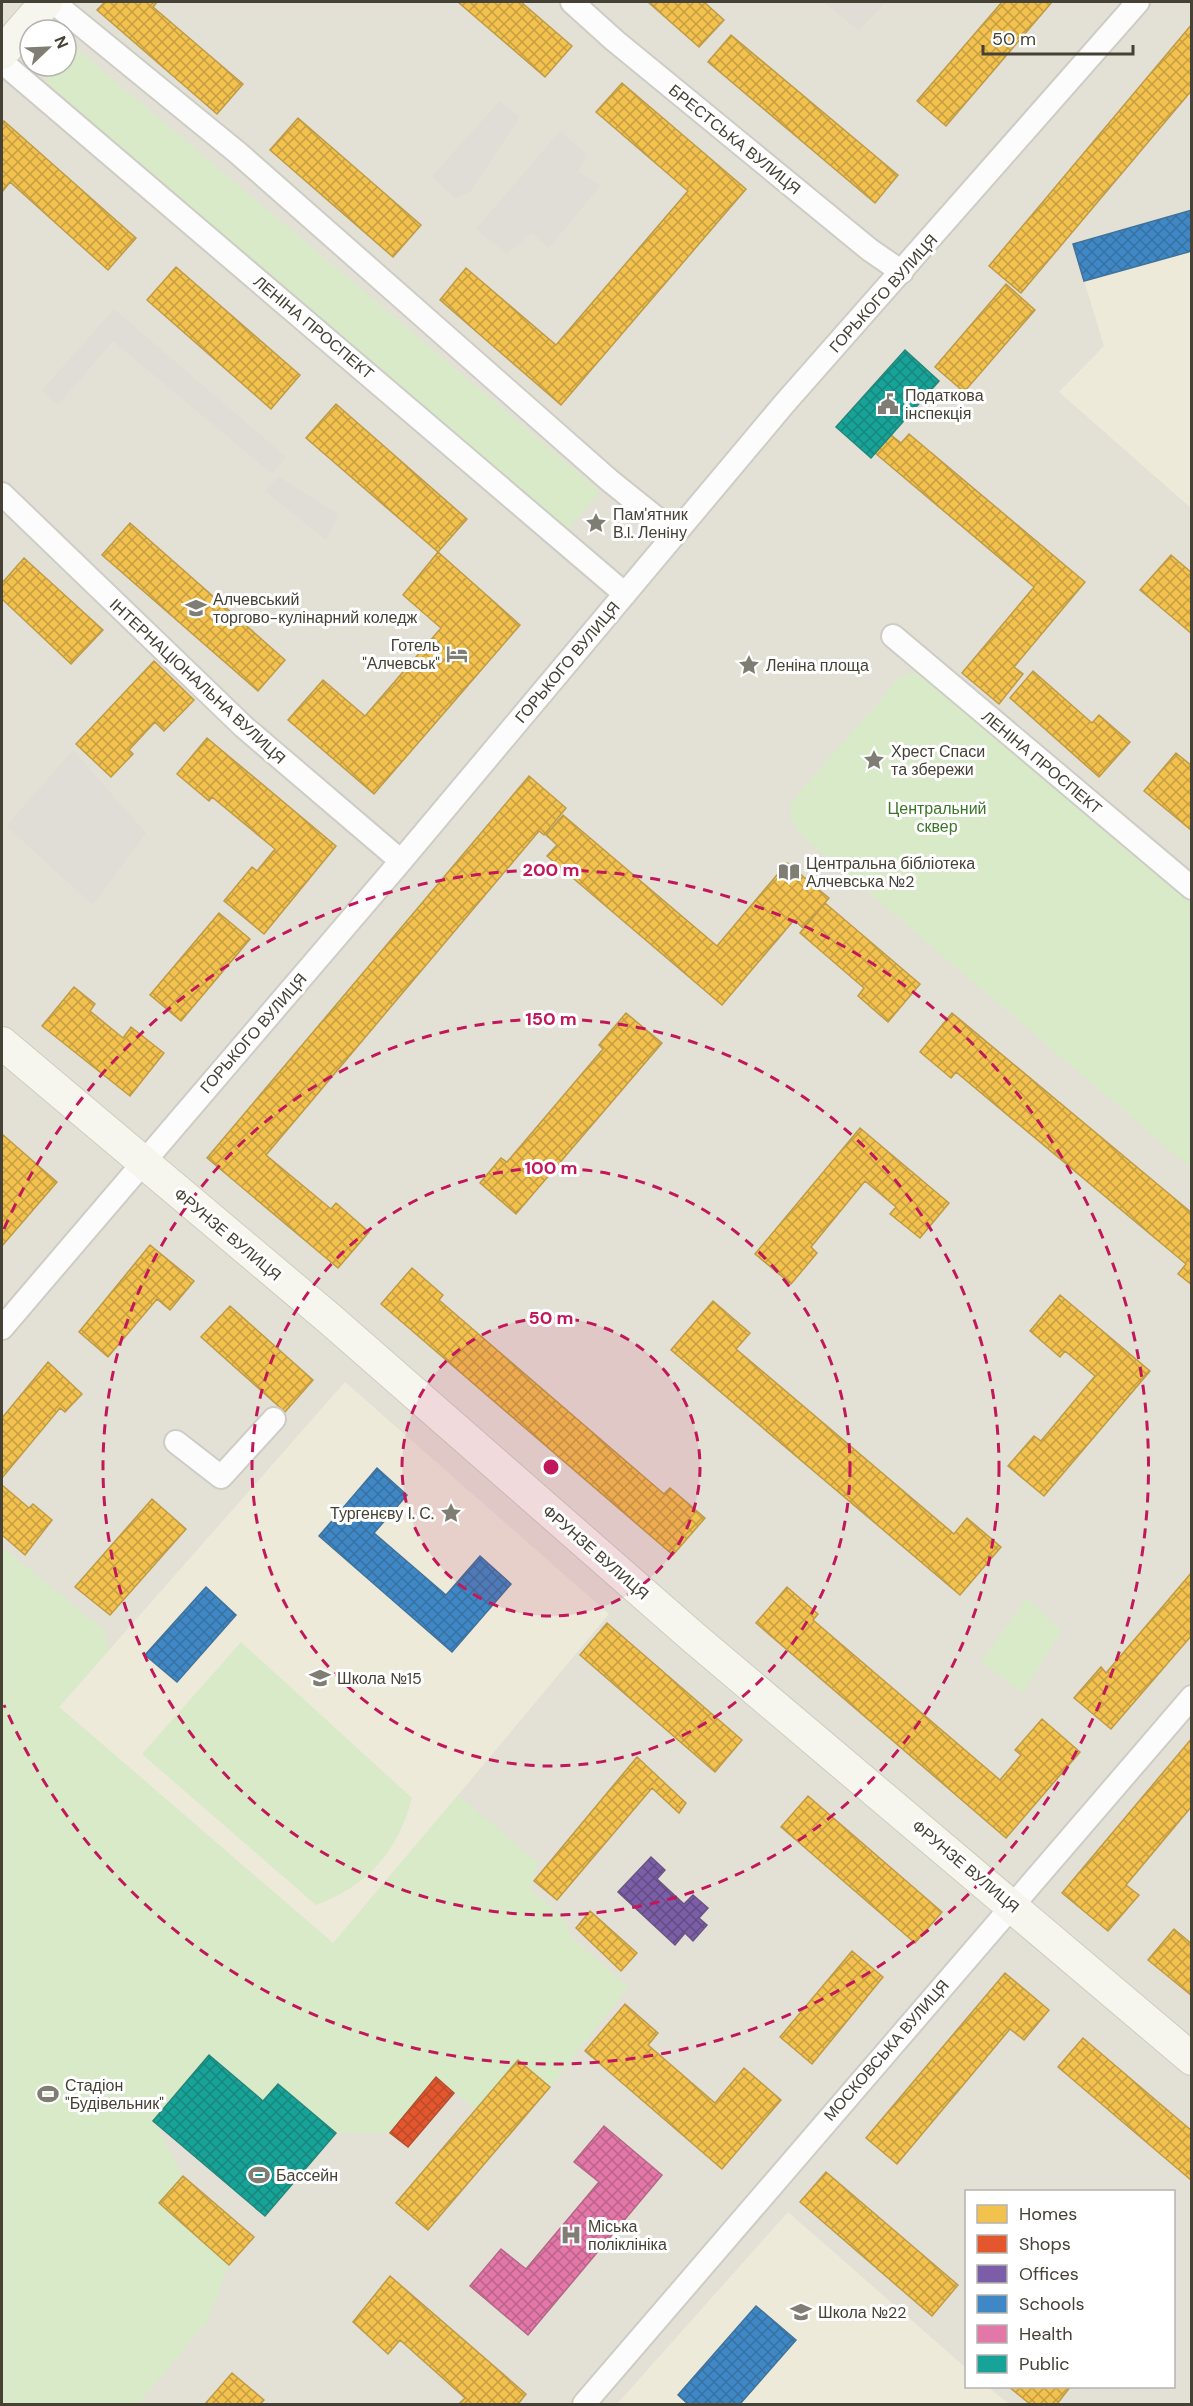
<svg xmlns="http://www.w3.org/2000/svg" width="1193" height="2406" font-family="'DM Sans',sans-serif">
<defs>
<pattern id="homes-cross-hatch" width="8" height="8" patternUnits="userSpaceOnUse" patternTransform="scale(1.5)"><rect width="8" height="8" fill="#f2c14e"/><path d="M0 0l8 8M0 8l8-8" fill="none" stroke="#c69e42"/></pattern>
<pattern id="shops-cross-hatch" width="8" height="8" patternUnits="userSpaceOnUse" patternTransform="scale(1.5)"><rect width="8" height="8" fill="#e4572e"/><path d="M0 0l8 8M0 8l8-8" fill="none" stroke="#bb4a28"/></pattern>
<pattern id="offices-cross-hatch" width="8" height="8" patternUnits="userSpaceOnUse" patternTransform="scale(1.5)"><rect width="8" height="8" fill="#7b5ea7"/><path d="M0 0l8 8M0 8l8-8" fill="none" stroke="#624c81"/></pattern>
<pattern id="schools-cross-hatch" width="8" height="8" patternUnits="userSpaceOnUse" patternTransform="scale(1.5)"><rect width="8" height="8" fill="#3f88c5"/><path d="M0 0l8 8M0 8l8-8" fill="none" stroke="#3771a1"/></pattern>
<pattern id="health-cross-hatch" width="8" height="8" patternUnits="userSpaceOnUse" patternTransform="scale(1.5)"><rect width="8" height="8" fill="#e377a8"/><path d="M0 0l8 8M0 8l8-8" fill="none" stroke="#ba638a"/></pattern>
<pattern id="public-cross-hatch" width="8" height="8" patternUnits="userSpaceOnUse" patternTransform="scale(1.5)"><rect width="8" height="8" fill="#17a398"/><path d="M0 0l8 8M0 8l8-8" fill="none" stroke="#17867d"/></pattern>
</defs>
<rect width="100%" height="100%" fill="#efeee8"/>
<path fill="#e3e1d5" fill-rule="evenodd" d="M2 2H1191V2404H2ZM30 30H66V66H30ZM966 2192H1174V2386H966Z"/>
<path fill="#dfddd6" d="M824 2H886L859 31Z
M499 102 520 117 470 192 455 198 432 176Z
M560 131 586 154 578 171 600 186 549 248 531 233 507 254 476 229Z
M114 309 286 457 272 474 113 341 58 405 42 390Z
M279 477 338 514 326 540 264 490Z
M73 750 146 833 93 905 6 826Z"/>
<path fill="#edeada" d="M1191 210V508L1059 392 1104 346 1073 244Z
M345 1382 609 1614 334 1944 59 1707Z
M788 2212 966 2368V2386L988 2387 1009 2404H617Z"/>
<path fill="#d8eac8" d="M77 49 600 491 566 532 42 84 58 66H66V59Z
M913 673 933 678 1191 901V1168L799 833 790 817 792 801 899 678Z
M2 1547 104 1630 109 1650 59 1707 333 1943 458 1795 538 1863 530 1889 566 1921 570 1936 628 1987 550 2087 518 2060 476 2110 436 2077 390 2133H336L278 2084 263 2101 209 2055 153 2120 183 2176 159 2203 229 2265 207 2322 138 2404H2Z
M1027 1598 1061 1631 1023 1693 981 1661Z
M241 1642 412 1798C398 1851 368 1886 316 1905L142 1754Z"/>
<path fill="url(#homes-cross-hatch)" stroke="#be9b46" stroke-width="1.5" d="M105 2H157L153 7 243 84 217 114 97 10Z
M458 2H521L572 46 545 77Z
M648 2H704L724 20 699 47Z
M1002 2H1052L946 126 917 101Z
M1192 24V90L1021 293 989 266Z
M731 35 898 175 875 203 708 62Z
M622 83 746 189 561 405 440 300 466 268 556 345 688 191 596 112Z
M298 118 421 225 393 257 270 150Z
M4 121 136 238 108 270 10 182 2 192V124Z
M176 267 300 375 271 409 147 300Z
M1006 284 1035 310 964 392 935 367Z
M336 404 467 519 438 552 306 438Z
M909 434 1085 582 1014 667 1023 674 999 704 962 673 1034 587 875 453 891 435 901 443Z
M130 523 285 660 258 691 102 555Z
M438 552 520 625 374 794 288 720 323 680 365 716 441 628 403 595Z
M1171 555 1192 573V634L1140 590Z
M24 558 103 630 71 664 2 599V583Z
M154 661 194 700 164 731 155 722 129 750 133 754 111 777 76 744Z
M1033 671 1092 723 1099 715 1130 742 1099 777 1010 698Z
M207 738 336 846 264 934 224 901 252 867 257 871 275 849 212 797 209 801 177 774Z
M1176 753 1192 766V831L1144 791Z
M529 776 566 808 544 835 539 831 266 1155 331 1209 336 1203 369 1232 338 1268 207 1158Z
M563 815 717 946 787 863 829 898 803 928 794 920 722 1005 547 856 557 845 546 835Z
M825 903 920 984 888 1022 858 996 864 988 800 933Z
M219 913 250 939 181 1021 150 995Z
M74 987 95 1004 90 1011 123 1038 131 1027 164 1053 130 1096 42 1026Z
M626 1013 662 1043 516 1214 480 1183 501 1158 507 1162 603 1049 599 1045Z
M952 1013 1192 1213V1285L1178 1274 1186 1264 956 1072 951 1078 920 1052Z
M860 1128 949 1203 920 1238 890 1214 896 1207 865 1181 811 1247 817 1253 791 1284 755 1254Z
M2 1134 57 1182 2 1246Z
M150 1245 194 1281 170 1310 157 1299 108 1357 79 1332Z
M412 1268 443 1295 439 1300 664 1494 670 1488 705 1518 673 1555 381 1304Z
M1060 1295 1150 1371 1044 1496 1008 1466 1034 1436 1041 1441 1095 1376 1065 1351 1060 1357 1030 1331Z
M713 1301 750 1333 736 1349 954 1534 967 1518 1001 1547 960 1595 671 1350Z
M230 1306 313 1380 285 1412 201 1337Z
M48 1362 82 1394 65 1412 60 1408 2 1478V1418Z
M2 1485 29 1508 33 1504 52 1520 25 1555 2 1535Z
M152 1499 186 1529 110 1615 75 1587Z
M1192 1572V1635L1111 1729 1074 1698 1101 1667 1106 1673Z
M787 1587 818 1614 813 1620 1000 1780 1021 1755 1015 1750 1042 1719 1080 1752 1006 1838 756 1623Z
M607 1623 742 1740 715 1772 580 1655Z
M1192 1738V1806L1126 1885 1139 1895 1108 1931 1062 1893Z
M637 1757 686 1803 679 1813 652 1788 557 1900 534 1881Z
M808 1796 942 1912 915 1943 781 1827Z
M590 1911 637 1953 621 1971 576 1928Z
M1174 1929 1192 1944V1996L1148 1960Z
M852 1951 883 1977 812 2064 780 2037Z
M1005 1973 1049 2010 1024 2040 1010 2029 897 2164 866 2138Z
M625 2004 658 2033 648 2045 715 2103 744 2068 781 2100 722 2169 585 2051Z
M1083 2038 1192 2131V2181L1058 2067Z
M518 2060 550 2087 428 2230 396 2203Z
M826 2172 958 2285 932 2316 800 2202Z
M183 2176 254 2237 229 2265 159 2203Z
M390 2276 526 2394 518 2404H459L465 2398 400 2340 388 2354 353 2322Z
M232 2373 264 2400 260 2404H205Z
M1008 2386H1071L1057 2404H1030Z"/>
<path fill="url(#shops-cross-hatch)" stroke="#b45030" stroke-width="1.5" d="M436 2077 454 2093 408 2147 390 2133Z"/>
<path fill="url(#offices-cross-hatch)" stroke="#6b5585" stroke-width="1.5" d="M651 1857 665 1870 657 1879 684 1904 693 1895 708 1908 699 1918 707 1925 693 1941 685 1933 675 1945 618 1892Z"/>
<path fill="url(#schools-cross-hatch)" stroke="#41739a" stroke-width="1.5" d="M1192 210V251L1084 281 1073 244Z
M377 1468 407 1495 374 1533 446 1595 480 1556 511 1584 452 1652 319 1536Z
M206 1587 236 1615 177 1682 145 1655Z
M756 2306 796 2340 740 2404H688L678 2395Z"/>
<path fill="url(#health-cross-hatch)" stroke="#b46786" stroke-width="1.5" d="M604 2126 662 2175 528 2335 470 2286 501 2249 526 2269 599 2182 574 2162Z"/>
<path fill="url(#public-cross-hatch)" stroke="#25867a" stroke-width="1.5" d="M905 350 939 381 871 458 836 427Z
M209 2055 263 2101 278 2084 336 2133 265 2216 153 2121Z"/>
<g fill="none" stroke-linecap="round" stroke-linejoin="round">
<defs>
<path id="street" d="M53 2 238 153 609 480 675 533
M572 2 614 40 870 250 902 272
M2 62 625 594
M2 494 244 727 401 861
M893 636 1192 888
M2 1328 401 861 784 404 1138 2
M176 1442 221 1477 274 1419
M584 2404 1192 1697"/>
<path id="secondary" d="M2 53 46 2
M2 1043 331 1320 693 1637 1192 2059"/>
</defs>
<use href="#street" stroke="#cdccc5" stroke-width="26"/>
<use href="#secondary" stroke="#ceccbf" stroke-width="34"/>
<use href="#street" stroke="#fdfcfc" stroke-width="22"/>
<use href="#secondary" stroke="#f6f5ee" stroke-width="32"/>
</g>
<circle cx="551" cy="1467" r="149" fill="#c2185b" fill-opacity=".12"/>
<g fill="none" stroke="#c2185b" stroke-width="3" stroke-dasharray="10 8">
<circle cx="551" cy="1467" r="149"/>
<circle cx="551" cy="1467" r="299"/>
<circle cx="551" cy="1467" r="448"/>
<path d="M4 1229A597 597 0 1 1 4 1705"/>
</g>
<defs>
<symbol id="civic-bare" viewBox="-9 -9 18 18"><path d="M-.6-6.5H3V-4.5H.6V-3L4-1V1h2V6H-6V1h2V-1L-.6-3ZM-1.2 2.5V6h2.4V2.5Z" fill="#807e74" stroke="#fff" stroke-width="2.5" paint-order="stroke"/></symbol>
<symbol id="sight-bare" viewBox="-9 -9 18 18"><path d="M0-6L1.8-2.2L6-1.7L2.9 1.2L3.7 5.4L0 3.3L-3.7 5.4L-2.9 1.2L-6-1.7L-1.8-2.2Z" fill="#807e74" stroke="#fff" stroke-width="2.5" paint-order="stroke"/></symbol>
<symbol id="university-bare" viewBox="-9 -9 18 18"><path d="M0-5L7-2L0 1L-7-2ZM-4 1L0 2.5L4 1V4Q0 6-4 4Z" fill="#807e74" stroke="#fff" stroke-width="2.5" paint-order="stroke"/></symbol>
<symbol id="hotel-bare" viewBox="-9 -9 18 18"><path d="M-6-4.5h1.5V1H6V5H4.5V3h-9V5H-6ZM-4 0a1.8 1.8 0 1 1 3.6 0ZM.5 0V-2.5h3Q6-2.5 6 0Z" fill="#807e74" stroke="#fff" stroke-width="2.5" paint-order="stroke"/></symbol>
<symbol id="library-bare" viewBox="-9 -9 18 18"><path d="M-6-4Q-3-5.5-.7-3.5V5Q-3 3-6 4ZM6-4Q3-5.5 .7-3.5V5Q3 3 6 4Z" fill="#807e74" stroke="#fff" stroke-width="2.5" paint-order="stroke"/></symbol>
<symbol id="school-bare" viewBox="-9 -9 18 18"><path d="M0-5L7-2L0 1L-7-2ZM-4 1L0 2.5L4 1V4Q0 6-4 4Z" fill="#807e74" stroke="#fff" stroke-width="2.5" paint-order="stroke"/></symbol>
<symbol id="stadium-bare" viewBox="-9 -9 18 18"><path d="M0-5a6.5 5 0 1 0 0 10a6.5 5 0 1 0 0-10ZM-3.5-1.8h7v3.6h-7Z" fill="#807e74" stroke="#fff" stroke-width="2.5" paint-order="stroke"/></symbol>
<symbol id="hospital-bare" viewBox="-9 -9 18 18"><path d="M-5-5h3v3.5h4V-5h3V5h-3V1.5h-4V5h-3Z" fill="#807e74" stroke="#fff" stroke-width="2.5" paint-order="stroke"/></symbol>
</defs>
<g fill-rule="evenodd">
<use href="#civic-bare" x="873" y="389" width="30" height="30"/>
<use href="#sight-bare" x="581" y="508" width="30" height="30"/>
<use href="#university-bare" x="181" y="593" width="30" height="30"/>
<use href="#hotel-bare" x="442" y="639" width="30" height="30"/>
<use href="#sight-bare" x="734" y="650" width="30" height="30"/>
<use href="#sight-bare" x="859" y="745" width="30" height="30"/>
<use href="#library-bare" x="774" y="857" width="30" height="30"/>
<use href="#sight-bare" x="436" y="1498" width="30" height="30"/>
<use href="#school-bare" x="305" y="1663" width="30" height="30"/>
<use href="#stadium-bare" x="33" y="2079" width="30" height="30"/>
<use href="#stadium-bare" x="244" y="2160" width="30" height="30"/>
<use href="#hospital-bare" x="556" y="2220" width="30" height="30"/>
<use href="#school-bare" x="786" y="2297" width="30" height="30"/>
</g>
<g text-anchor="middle" stroke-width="6" stroke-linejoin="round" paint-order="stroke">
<g font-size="16" fill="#454135" stroke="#fff">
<text transform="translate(735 139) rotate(39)" y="6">БРЕСТСЬКА ВУЛИЦЯ</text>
<text transform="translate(883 293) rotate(-48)" y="6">ГОРЬКОГО ВУЛИЦЯ</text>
<text transform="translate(314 327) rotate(40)" y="6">ЛЕНІНА ПРОСПЕКТ</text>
<text transform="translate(567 662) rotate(-50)" y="6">ГОРЬКОГО ВУЛИЦЯ</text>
<text transform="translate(198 681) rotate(43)" y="6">ІНТЕРНАЦІОНАЛЬНА ВУЛИЦЯ</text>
<text transform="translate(1042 762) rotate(40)" y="6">ЛЕНІНА ПРОСПЕКТ</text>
<text transform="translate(253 1033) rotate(-49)" y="6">ГОРЬКОГО ВУЛИЦЯ</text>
<text transform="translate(228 1234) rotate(40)" y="6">ФРУНЗЕ ВУЛИЦЯ</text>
<text transform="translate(596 1552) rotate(41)" y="6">ФРУНЗЕ ВУЛИЦЯ</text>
<text transform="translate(966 1866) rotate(40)" y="6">ФРУНЗЕ ВУЛИЦЯ</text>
<text transform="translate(886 2050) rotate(-49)" y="6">МОСКОВСЬКА ВУЛИЦЯ</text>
</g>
<g font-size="16" fill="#454135" stroke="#fff" text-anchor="start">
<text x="905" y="401">Податкова<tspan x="905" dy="18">інспекція</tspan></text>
<text x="613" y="520">Пам'ятник<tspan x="613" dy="18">В.I. Ленiну</tspan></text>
<text x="213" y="605">Алчевський<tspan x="213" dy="18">торгово-кулінарний коледж</tspan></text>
<text x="440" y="651" text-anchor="end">Готель<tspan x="440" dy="18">"Алчевськ"</tspan></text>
<text x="766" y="671">Леніна площа</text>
<text x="891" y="757">Хрест Спаси<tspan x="891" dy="18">та збережи</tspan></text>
<text x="806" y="869">Центральна бібліотека<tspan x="806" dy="18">Алчевська №2</tspan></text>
<text x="434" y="1519" text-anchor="end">Тургенєву І. С.</text>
<text x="337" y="1684">Школа №15</text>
<text x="65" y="2091">Стадіон<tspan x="65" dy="18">"Будівельник"</tspan></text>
<text x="276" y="2181">Бассейн</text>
<text x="588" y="2232">Міська<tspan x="588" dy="18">поліклініка</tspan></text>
<text x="818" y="2318">Школа №22</text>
</g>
<g font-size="16" fill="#3b7628" stroke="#fff">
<text x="937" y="814">Центральний<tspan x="937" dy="18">сквер</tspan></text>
</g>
</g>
<circle cx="551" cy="1467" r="9" fill="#c2185b" stroke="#fff" stroke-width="3"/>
<g font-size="18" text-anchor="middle" font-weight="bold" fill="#c2185b" stroke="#fff" stroke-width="6" stroke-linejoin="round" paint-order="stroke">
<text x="551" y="876">200 m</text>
<text x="551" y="1025">150 m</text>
<text x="551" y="1174">100 m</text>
<text x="551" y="1324">50 m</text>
</g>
<rect width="1193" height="2406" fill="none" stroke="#454135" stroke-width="6"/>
<rect x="965" y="2190" width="210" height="198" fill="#ffffff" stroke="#b5b3ae" stroke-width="1.5"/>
<rect x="977" y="2205" width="30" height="18" fill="#f2c14e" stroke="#b5b3ae" stroke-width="1.5"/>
<text x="1019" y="2220" font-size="18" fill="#454135">Homes</text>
<rect x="977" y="2235" width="30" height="18" fill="#e4572e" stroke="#b5b3ae" stroke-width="1.5"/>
<text x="1019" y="2250" font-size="18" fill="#454135">Shops</text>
<rect x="977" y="2265" width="30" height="18" fill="#7b5ea7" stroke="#b5b3ae" stroke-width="1.5"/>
<text x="1019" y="2280" font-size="18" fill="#454135">Offices</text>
<rect x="977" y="2295" width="30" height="18" fill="#3f88c5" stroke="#b5b3ae" stroke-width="1.5"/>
<text x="1019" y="2310" font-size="18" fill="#454135">Schools</text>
<rect x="977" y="2325" width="30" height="18" fill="#e377a8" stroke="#b5b3ae" stroke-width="1.5"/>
<text x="1019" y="2340" font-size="18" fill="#454135">Health</text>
<rect x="977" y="2355" width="30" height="18" fill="#17a398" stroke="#b5b3ae" stroke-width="1.5"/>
<text x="1019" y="2370" font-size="18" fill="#454135">Public</text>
<g transform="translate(48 48) rotate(67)"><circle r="28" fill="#ffffff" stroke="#b5b3ae" stroke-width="1.5"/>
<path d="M0-4.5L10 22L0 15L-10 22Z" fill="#807e74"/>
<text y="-9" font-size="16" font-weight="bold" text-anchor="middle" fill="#454135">N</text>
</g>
<path d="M983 45v9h150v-9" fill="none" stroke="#454135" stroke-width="3"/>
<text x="992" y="45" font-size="18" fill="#454135" stroke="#ffffff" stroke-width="4.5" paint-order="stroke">50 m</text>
</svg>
